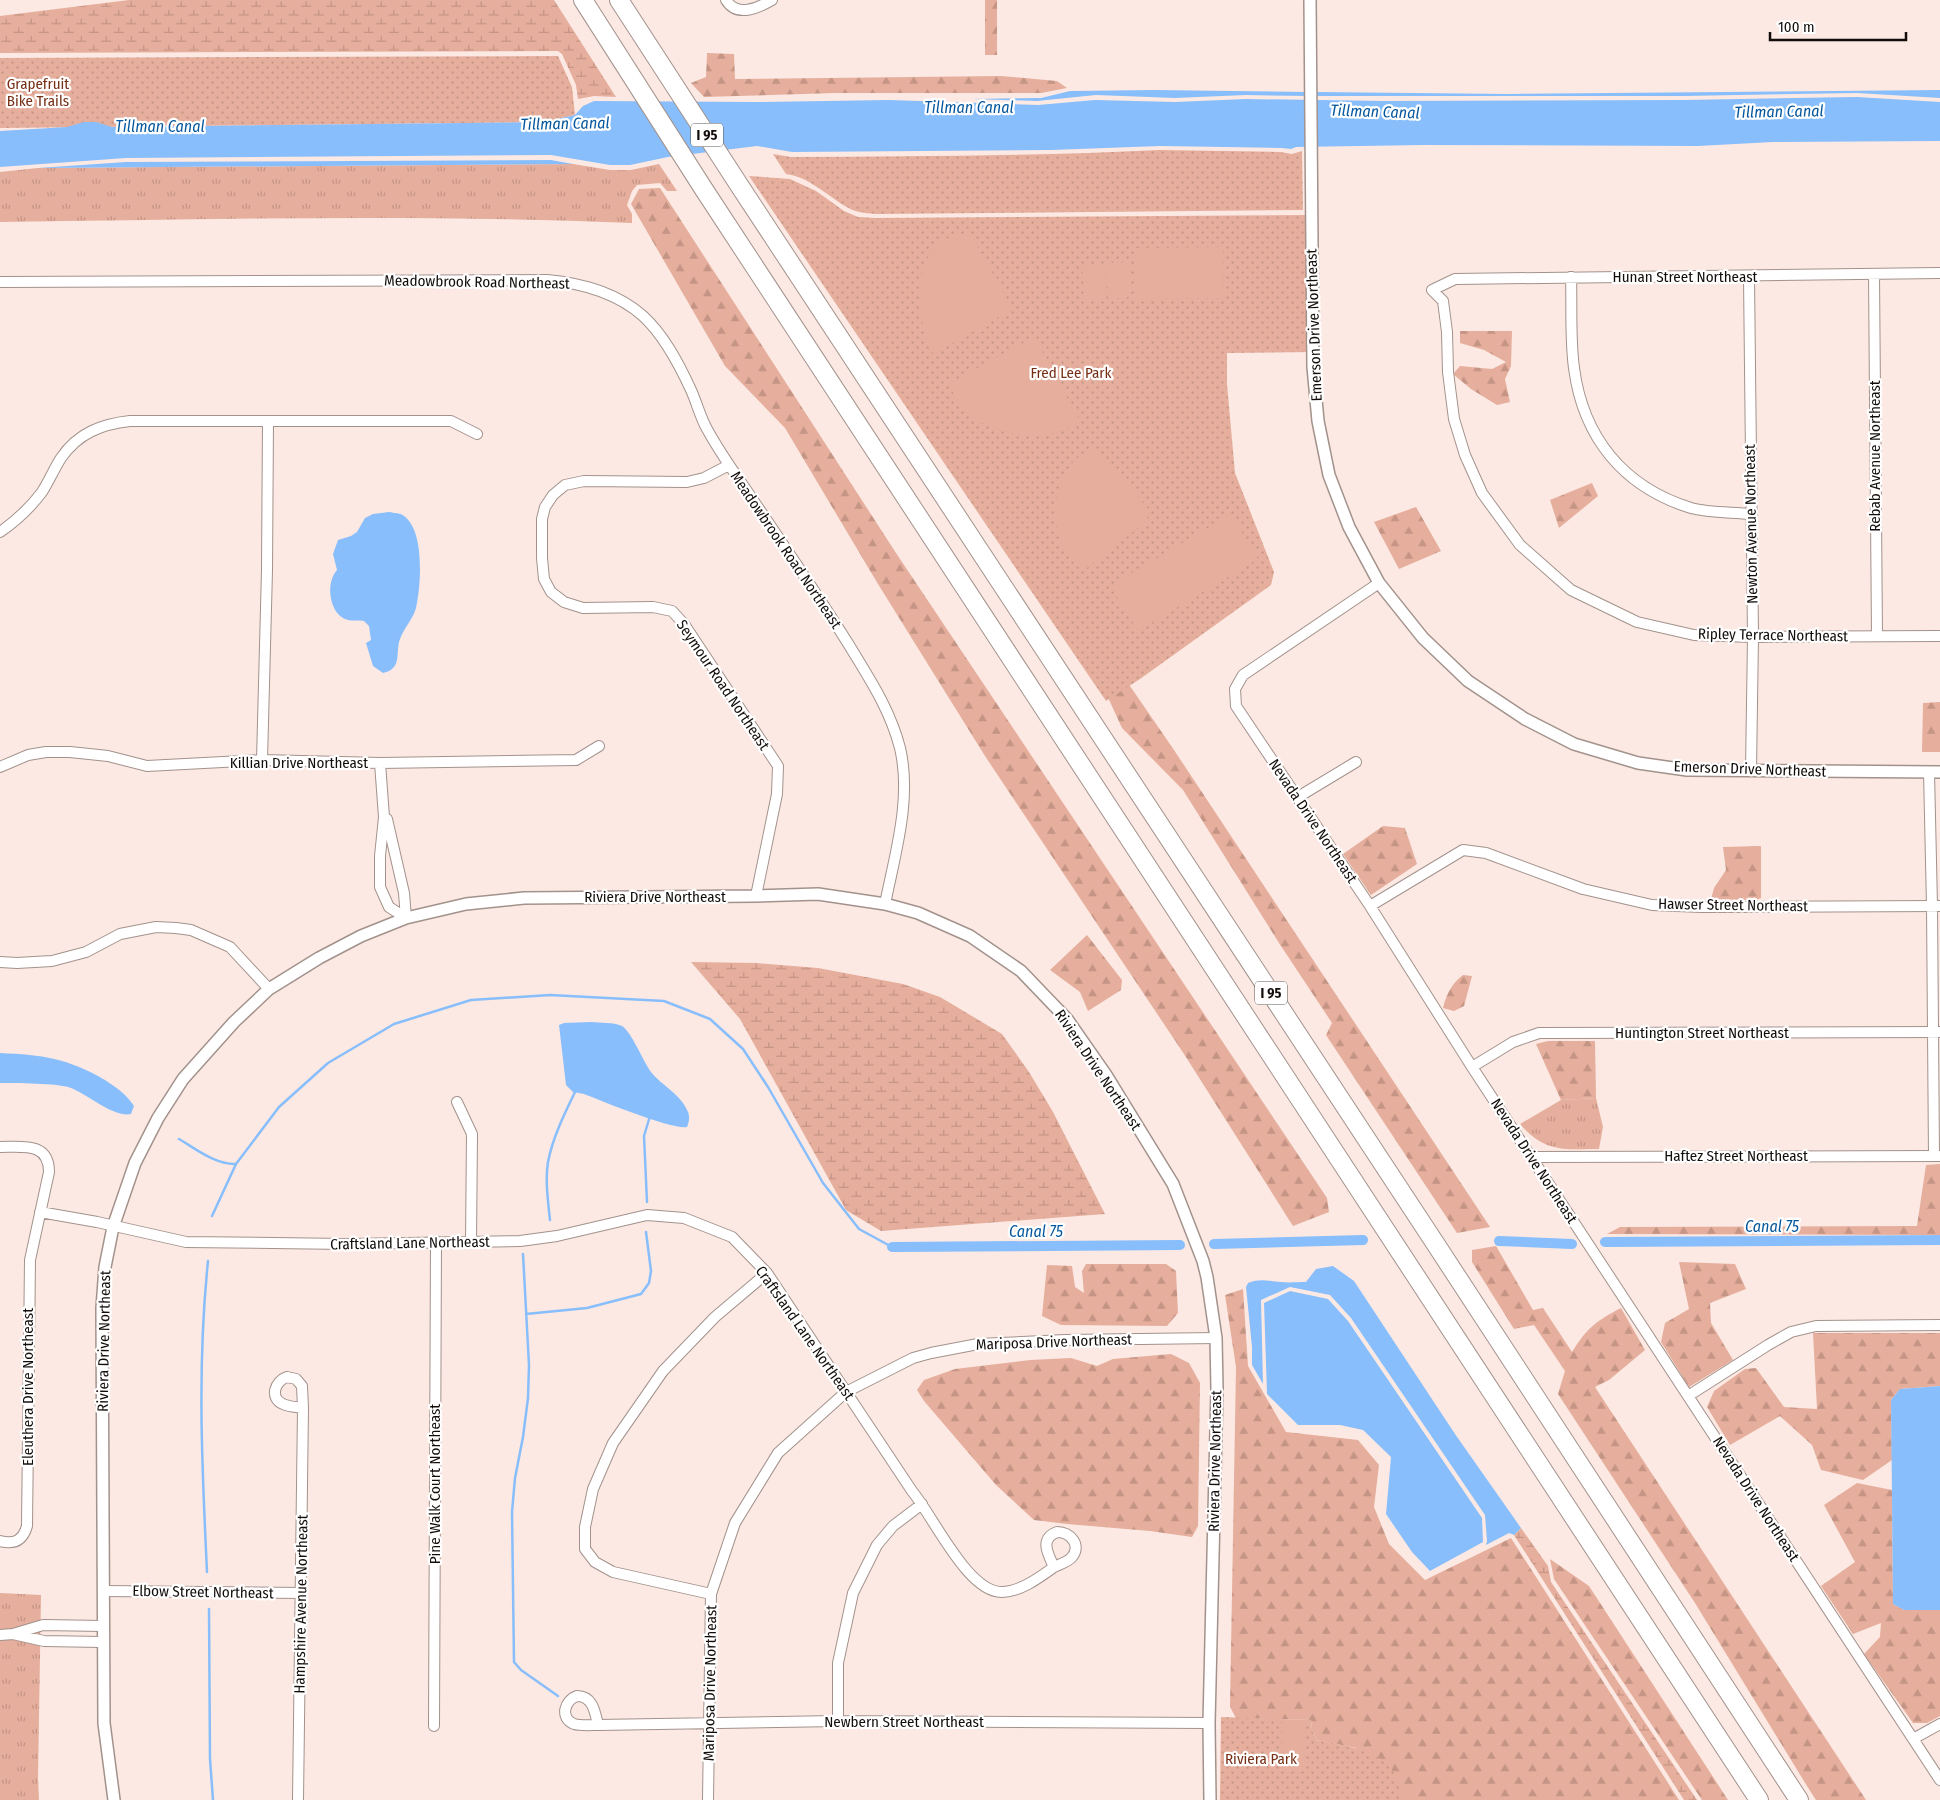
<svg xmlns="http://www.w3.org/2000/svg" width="1940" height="1800" font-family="'Fira Sans Condensed',sans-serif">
<defs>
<pattern id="grass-tufts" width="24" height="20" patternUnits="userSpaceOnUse" patternTransform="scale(1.25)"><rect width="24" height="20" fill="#e6ae9c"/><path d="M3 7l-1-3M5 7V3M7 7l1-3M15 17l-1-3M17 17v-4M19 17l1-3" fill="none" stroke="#c49485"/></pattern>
<pattern id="forest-firs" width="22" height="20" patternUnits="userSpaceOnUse" patternTransform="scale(1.25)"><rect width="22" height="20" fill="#e6ae9c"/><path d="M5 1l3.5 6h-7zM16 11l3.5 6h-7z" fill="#c49485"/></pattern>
<pattern id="wetland-marsh" width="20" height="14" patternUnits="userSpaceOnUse" patternTransform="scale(1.25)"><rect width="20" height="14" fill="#e6ae9c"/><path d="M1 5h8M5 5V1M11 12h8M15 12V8" fill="none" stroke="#c49485"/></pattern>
<pattern id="park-dots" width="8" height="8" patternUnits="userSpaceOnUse" patternTransform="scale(1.25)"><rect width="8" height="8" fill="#e6ae9c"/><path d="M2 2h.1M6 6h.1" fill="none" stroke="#c49485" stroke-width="1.8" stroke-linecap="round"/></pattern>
</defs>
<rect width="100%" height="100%" fill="#fce9e3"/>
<path fill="url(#grass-tufts)" d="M573 164 610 170H631L659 164 677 191H667L660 183 637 185 632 191 627 205 632 214V223C421 214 211 219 0 222V172L38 168Z
M1596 1098 1603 1127 1599 1149C1564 1149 1545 1153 1520 1124L1561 1100Z
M0 1593 41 1595 38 1778 39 1800H0Z"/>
<path fill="url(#forest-firs)" d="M985 0H997V55H985Z
M707 53 734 54 735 79 1001 76 1057 81 1067 88 1041 93H835L704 97 691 83 706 77Z
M660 188 896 553 1327 1198 1329 1212 1293 1226 1184 1054 985 756 878 584 785 428 725 366 631 204 639 189Z
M1460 331H1512L1511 366 1505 379 1510 402 1497 405 1471 389 1453 374 1460 366 1492 369 1506 362 1484 350 1460 343Z
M976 462 1174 750 1490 1227 1457 1233 1326 1035 1332 1023 1279 943 1183 790 1122 728 1100 680Z
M1592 483 1598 496 1559 528 1550 500Z
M1416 507 1441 551 1399 569 1374 522Z
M1940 702V752H1922L1923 703Z
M1383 826 1405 828 1417 864 1371 895 1343 854Z
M1761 846V898L1756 900 1711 899 1714 888 1726 870 1723 847Z
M1087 935 1122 980 1121 990 1088 1011 1080 992 1050 970Z
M1463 975 1472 976 1464 1006 1454 1011 1443 1008C1446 995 1452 983 1463 975Z
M1548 1041H1595L1596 1098 1561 1100 1536 1044Z
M1940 1164V1235L1607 1234 1620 1227 1917 1226 1926 1165Z
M1496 1246 1533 1310 1543 1308 1572 1352C1587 1328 1596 1321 1621 1308L1645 1350 1609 1380 1595 1387 1866 1800H1816L1807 1786 1695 1603 1558 1394 1565 1371 1534 1325 1514 1329 1472 1262V1250Z
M1679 1262 1735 1264 1746 1289 1710 1303 1711 1323 1733 1360 1689 1387 1661 1342 1665 1323 1689 1309Z
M1086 1264H1166L1176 1271 1178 1313 1167 1326 1061 1325 1042 1316 1047 1265 1072 1266 1075 1287 1084 1293 1082 1271Z
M1243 1289 1248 1366 1286 1432 1358 1440 1379 1465 1374 1507 1389 1544 1425 1580 1511 1538 1679 1800H1403L1356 1748 1317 1740 1312 1730 1311 1720 1236 1718 1230 1707 1236 1367 1225 1295Z
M1813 1333H1940V1386L1900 1389 1891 1400 1892 1460 1863 1480 1821 1470 1812 1445 1780 1416 1730 1445 1707 1407 1714 1391 1745 1369 1756 1368 1784 1407 1817 1409Z
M1171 1354 1189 1363 1200 1383 1198 1526 1192 1537 1150 1531 1067 1524 1034 1520 996 1485 924 1401 917 1390 924 1380 955 1369 1030 1360 1071 1358 1097 1366 1113 1359Z
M1857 1483 1892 1490 1893 1604 1904 1610H1940V1716L1927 1723H1913L1864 1654 1880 1637 1881 1623 1853 1634 1821 1586 1855 1562 1824 1505Z
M1550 1559 1589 1586 1728 1800H1702L1554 1579Z"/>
<path fill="url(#wetland-marsh)" d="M129 0H554L616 97 594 96 578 99 576 85 562 54 558 51 0 53V16Z
M691 962 756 963 818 968 903 984 940 997 1002 1034 1029 1072 1053 1112 1105 1214 881 1231 846 1210 740 1019Z
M1521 1528 1548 1566 1551 1582 1697 1800H1684L1514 1535Z"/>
<path fill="url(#park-dots)" d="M558 56 572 87 575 115 544 122 0 128V58Z
M1160 150 1280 152 1292 154 1302 151 1303 210 875 214C864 213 854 212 845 206 825 194 809 177 786 174L773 154 791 157C914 156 1037 156 1160 150Z
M749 176 790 179 816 191 844 211 858 217 875 218 1311 215 1312 352 1227 353V384L1235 473 1274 572 1271 585 1140 679 1106 701Z
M1221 1717 1311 1720 1312 1730 1317 1740C1340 1745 1378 1749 1392 1770 1398 1779 1399 1791 1403 1800H1220Z"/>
<path fill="#e6ae9c" d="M959 233 972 237 1013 309 933 354C919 324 910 275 935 247 941 240 951 237 959 233Z
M1223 247 1224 298 1135 299V248Z
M1129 262 1130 297 1108 299 1106 263Z
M1104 264 1105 299 1084 300 1082 265Z
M1034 337 1081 423C1069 428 1057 433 1044 435 1018 438 975 427 959 404 955 398 952 390 948 384Z
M1096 447 1149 510 1147 521 1083 571C1050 547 1047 493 1073 462 1079 455 1089 451 1096 447Z
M1231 514 1258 559 1138 631 1110 586Z
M1282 1721H1306V1771H1282Z"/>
<path fill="#88befb" d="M1154 90 1306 92V96L1246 95 1175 98 1096 95 1037 101 972 99 1041 98 1070 91Z
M1940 90V98L1857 93 1684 96H1316V92L1509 94Z
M1857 97 1940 102V141L1773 142 1698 146 1423 145 1296 147 1291 149 1281 148 1160 146 1051 150 792 152 757 146 668 157 630 165H610L551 155 126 158 0 167V131L67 127 84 122H96L112 127 544 122 575 115 583 106 594 101 756 102 889 100 1038 105 1095 100 1175 102 1246 99 1384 101 1684 100Z
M551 160 573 164 38 168 126 162Z
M389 512C394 513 401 513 404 516 425 531 421 586 416 608 413 619 404 628 400 639 395 652 403 669 383 673L373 666 366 643 371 640 369 626 364 621C359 620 352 621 348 620 329 615 325 583 337 570L333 554 338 540 351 536 357 532 365 518 373 514Z
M591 1022C601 1023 613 1022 622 1026 631 1031 643 1061 651 1072 662 1086 681 1094 688 1112 690 1117 689 1122 687 1127 672 1130 602 1101 584 1094L573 1092 566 1085 559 1025 564 1023Z
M0 1053C43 1055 67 1058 105 1080 117 1088 126 1094 134 1106L131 1114C114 1118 87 1094 71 1088 58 1083 15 1083 0 1083Z
M1333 1266 1354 1281 1455 1434 1521 1528 1514 1535 1509 1533 1486 1545 1487 1541 1485 1515 1351 1318 1330 1295 1290 1287 1261 1300 1263 1384 1252 1365V1347L1246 1287 1248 1283C1260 1278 1268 1281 1281 1282 1289 1283 1298 1282 1306 1282L1316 1269Z
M1290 1291 1328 1299 1348 1321 1482 1518 1483 1542 1430 1571 1412 1552 1386 1514 1391 1457 1363 1430 1340 1425H1298L1267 1394 1264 1303Z
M1940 1386V1610H1904L1893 1604 1891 1400 1900 1389Z"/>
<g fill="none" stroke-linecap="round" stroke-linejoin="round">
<path stroke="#88befb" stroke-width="2.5" d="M179 1139C196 1149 216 1165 236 1164
M647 1202 644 1136 650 1116
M212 1216 236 1164 279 1107 328 1063 394 1024 471 1000 550 995 664 1001 710 1019 743 1049 768 1087 823 1183 859 1229 892 1247
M550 1220C548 1201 545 1180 548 1162 553 1136 565 1113 576 1090
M523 1254 529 1365 528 1398 523 1437 515 1478 512 1512 514 1662 521 1670 558 1696
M526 1314 587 1308 641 1294 649 1283 651 1271 646 1232
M207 1572C202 1467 197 1367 208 1261
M209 1609 210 1759 213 1800"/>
<path stroke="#88befb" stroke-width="10" d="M1499 1241 1572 1244
M1605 1242 1940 1240
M1214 1244 1363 1240
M892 1247 1180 1245"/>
<defs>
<path id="minor" d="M726 0C737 18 758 8 772 0
M1940 273 1455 279 1432 290 1443 301 1447 332 1448 372 1454 419 1465 455 1482 493 1520 545 1571 590 1637 622 1694 635 1753 637 1940 636
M1874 275 1877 636
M1571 277C1572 307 1570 339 1574 368 1583 437 1623 487 1691 508 1709 513 1732 512 1751 514
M1749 277 1753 637 1751 771
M0 282 547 280C581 283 616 292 643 316 664 335 679 364 691 390 697 403 700 417 707 429 721 455 739 479 755 503 787 550 819 597 849 645 869 678 890 709 900 748 912 799 895 854 885 904
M729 465 704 478 687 482 584 481 565 485 553 495 545 507 542 519V558L544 579 551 592 564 602 583 608 653 607 672 611 684 624 778 766 777 794 756 896
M0 532C16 521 30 508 42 492 49 481 54 469 61 458 78 433 102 424 130 421H451L477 434
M1379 583 1243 675 1235 689 1236 706 1370 906 1472 1067 1940 1780
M262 760 267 570 268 422
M380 763 384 817 380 856V887L389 907 406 918
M0 767 28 755 46 752H70L108 756 147 766 262 760 380 763 576 760 599 746
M1929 772 1932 906 1934 1156
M1298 797 1356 762
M387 819 404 893 406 918
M1370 906 1463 850 1486 853 1583 889 1652 905 1702 907 1940 906
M0 962 17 963 52 961 86 952 120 934 156 927 176 928 191 930 230 947 269 989
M1472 1067 1513 1042 1539 1033 1940 1032
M457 1102 472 1134 471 1242
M0 1147C23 1147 49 1142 49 1172L30 1260 27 1526C23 1540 15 1545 0 1541
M1531 1157 1940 1156
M40 1212 97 1222 186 1242 347 1244 520 1241 557 1236 647 1215 684 1218 732 1237 767 1273 912 1491C933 1516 968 1593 1002 1592 1020 1592 1040 1577 1054 1567
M287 1377 296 1379 302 1386 303 1408C297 1407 289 1407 283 1404 269 1398 275 1381 287 1377Z
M1688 1396 1768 1345 1791 1332 1816 1326 1940 1325
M1057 1532C1070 1532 1082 1545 1072 1557 1068 1562 1060 1564 1054 1567 1048 1554 1039 1539 1057 1532Z
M103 1591 302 1593
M711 1594 613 1572 595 1562 585 1549V1527L593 1489 613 1443 663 1371 715 1317 767 1273
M13 1634 43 1625 103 1626
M0 1635 13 1634 44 1641 102 1642
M577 1696C593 1696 595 1712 598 1725 591 1725 581 1726 574 1724 559 1718 565 1700 577 1696Z
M838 1721V1663L853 1593 877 1545 893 1526 922 1504
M598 1725 838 1721 1209 1723
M434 1726 436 1241
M1913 1739 1940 1724
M298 1800 303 1408
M708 1800 711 1594 735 1523 778 1453 846 1392 913 1358 931 1353 978 1344 1065 1340 1216 1338"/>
<path id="tertiary" d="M1310 0 1313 367 1318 421 1329 475 1349 527 1379 583 1423 638 1468 681 1525 719 1574 744 1638 763 1687 770 1940 772
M114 1800 104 1723 102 1308 105 1267 113 1227 135 1163 158 1118 183 1079 234 1022 269 989 319 958 361 936 406 918 466 904 524 898 756 896 818 894 885 904 918 913 970 936 1021 971 1067 1019 1106 1075 1173 1184 1203 1261 1207 1277 1216 1338 1217 1389 1209 1723 1210 1800"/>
<path id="motorway" d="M583 0 703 188 1759 1800
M619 0 741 188 1433 1240 1799 1800"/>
</defs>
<use href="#minor" stroke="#a3928c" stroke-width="12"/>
<use href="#tertiary" stroke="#a3928c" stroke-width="14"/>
<use href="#motorway" stroke="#a3928c" stroke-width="20"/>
<use href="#minor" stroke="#fff" stroke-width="10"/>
<use href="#tertiary" stroke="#fff" stroke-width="11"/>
<use href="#motorway" stroke="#fff" stroke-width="18"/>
</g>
<g text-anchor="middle" stroke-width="4.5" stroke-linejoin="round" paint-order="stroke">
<g fill="#fff" stroke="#595654" stroke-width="1">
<rect x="691" y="123.5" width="32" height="23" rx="4"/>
<rect x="1255" y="981.5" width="32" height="23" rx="4"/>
</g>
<g font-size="14" font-weight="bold" fill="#120d0b">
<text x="707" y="140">I 95</text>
<text x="1271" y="998">I 95</text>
</g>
<g font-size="15" fill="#762f15" stroke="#fff">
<text x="38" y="89">Grapefruit<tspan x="38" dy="17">Bike Trails</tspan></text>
<text x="1071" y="378">Fred Lee Park</text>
<text x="1261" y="1764">Riviera Park</text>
</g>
<g font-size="15" fill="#120d0b" stroke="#fff">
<text x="1685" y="282">Hunan Street Northeast</text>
<text transform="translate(477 282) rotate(1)" y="5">Meadowbrook Road Northeast</text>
<text transform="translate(1314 325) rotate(-92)" y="5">Emerson Drive Northeast</text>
<text transform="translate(1875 456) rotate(-90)" y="5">Rebab Avenue Northeast</text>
<text transform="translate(1751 524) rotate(-91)" y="5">Newton Avenue Northeast</text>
<text transform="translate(786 550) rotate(56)" y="5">Meadowbrook Road Northeast</text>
<text transform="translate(1773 635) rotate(1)" y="5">Ripley Terrace Northeast</text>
<text transform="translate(723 685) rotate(56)" y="5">Seymour Road Northeast</text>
<text x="299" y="768">Killian Drive Northeast</text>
<text transform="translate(1750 769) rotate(2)" y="5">Emerson Drive Northeast</text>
<text transform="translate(1313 821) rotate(56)" y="5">Nevada Drive Northeast</text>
<text x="655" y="902">Riviera Drive Northeast</text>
<text transform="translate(1733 905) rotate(1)" y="5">Hawser Street Northeast</text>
<text x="1702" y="1038">Huntington Street Northeast</text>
<text transform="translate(1098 1070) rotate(56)" y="5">Riviera Drive Northeast</text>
<text x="1736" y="1161">Haftez Street Northeast</text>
<text transform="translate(1534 1161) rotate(57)" y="5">Nevada Drive Northeast</text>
<text transform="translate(410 1243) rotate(-1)" y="5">Craftsland Lane Northeast</text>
<text transform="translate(805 1333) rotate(55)" y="5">Craftsland Lane Northeast</text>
<text transform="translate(104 1341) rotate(-89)" y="5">Riviera Drive Northeast</text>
<text transform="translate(1054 1342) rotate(-2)" y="5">Mariposa Drive Northeast</text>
<text transform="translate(28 1387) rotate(-90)" y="5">Eleuthera Drive Northeast</text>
<text transform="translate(1215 1461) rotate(-89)" y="5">Riviera Drive Northeast</text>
<text transform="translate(435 1484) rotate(-90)" y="5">Pine Walk Court Northeast</text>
<text transform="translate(1756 1499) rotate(57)" y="5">Nevada Drive Northeast</text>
<text transform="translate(203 1592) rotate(1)" y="5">Elbow Street Northeast</text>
<text transform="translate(301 1604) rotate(-89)" y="5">Hampshire Avenue Northeast</text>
<text transform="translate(710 1683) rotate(-89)" y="5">Mariposa Drive Northeast</text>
<text x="904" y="1727">Newbern Street Northeast</text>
</g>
<g font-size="16" font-style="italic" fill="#04569d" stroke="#fff">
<text x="969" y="113">Tillman Canal</text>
<text transform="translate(1375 111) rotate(2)" y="6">Tillman Canal</text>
<text transform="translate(1779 111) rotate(-1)" y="6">Tillman Canal</text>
<text transform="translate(565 123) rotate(-1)" y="6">Tillman Canal</text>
<text x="160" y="132">Tillman Canal</text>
<text x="1772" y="1232">Canal 75</text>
<text x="1036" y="1237">Canal 75</text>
</g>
</g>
<path d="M1770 32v8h136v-8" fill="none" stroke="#120d0b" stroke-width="2.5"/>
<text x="1778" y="32" font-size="15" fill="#120d0b" stroke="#ffffff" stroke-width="4" paint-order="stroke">100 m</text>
</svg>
